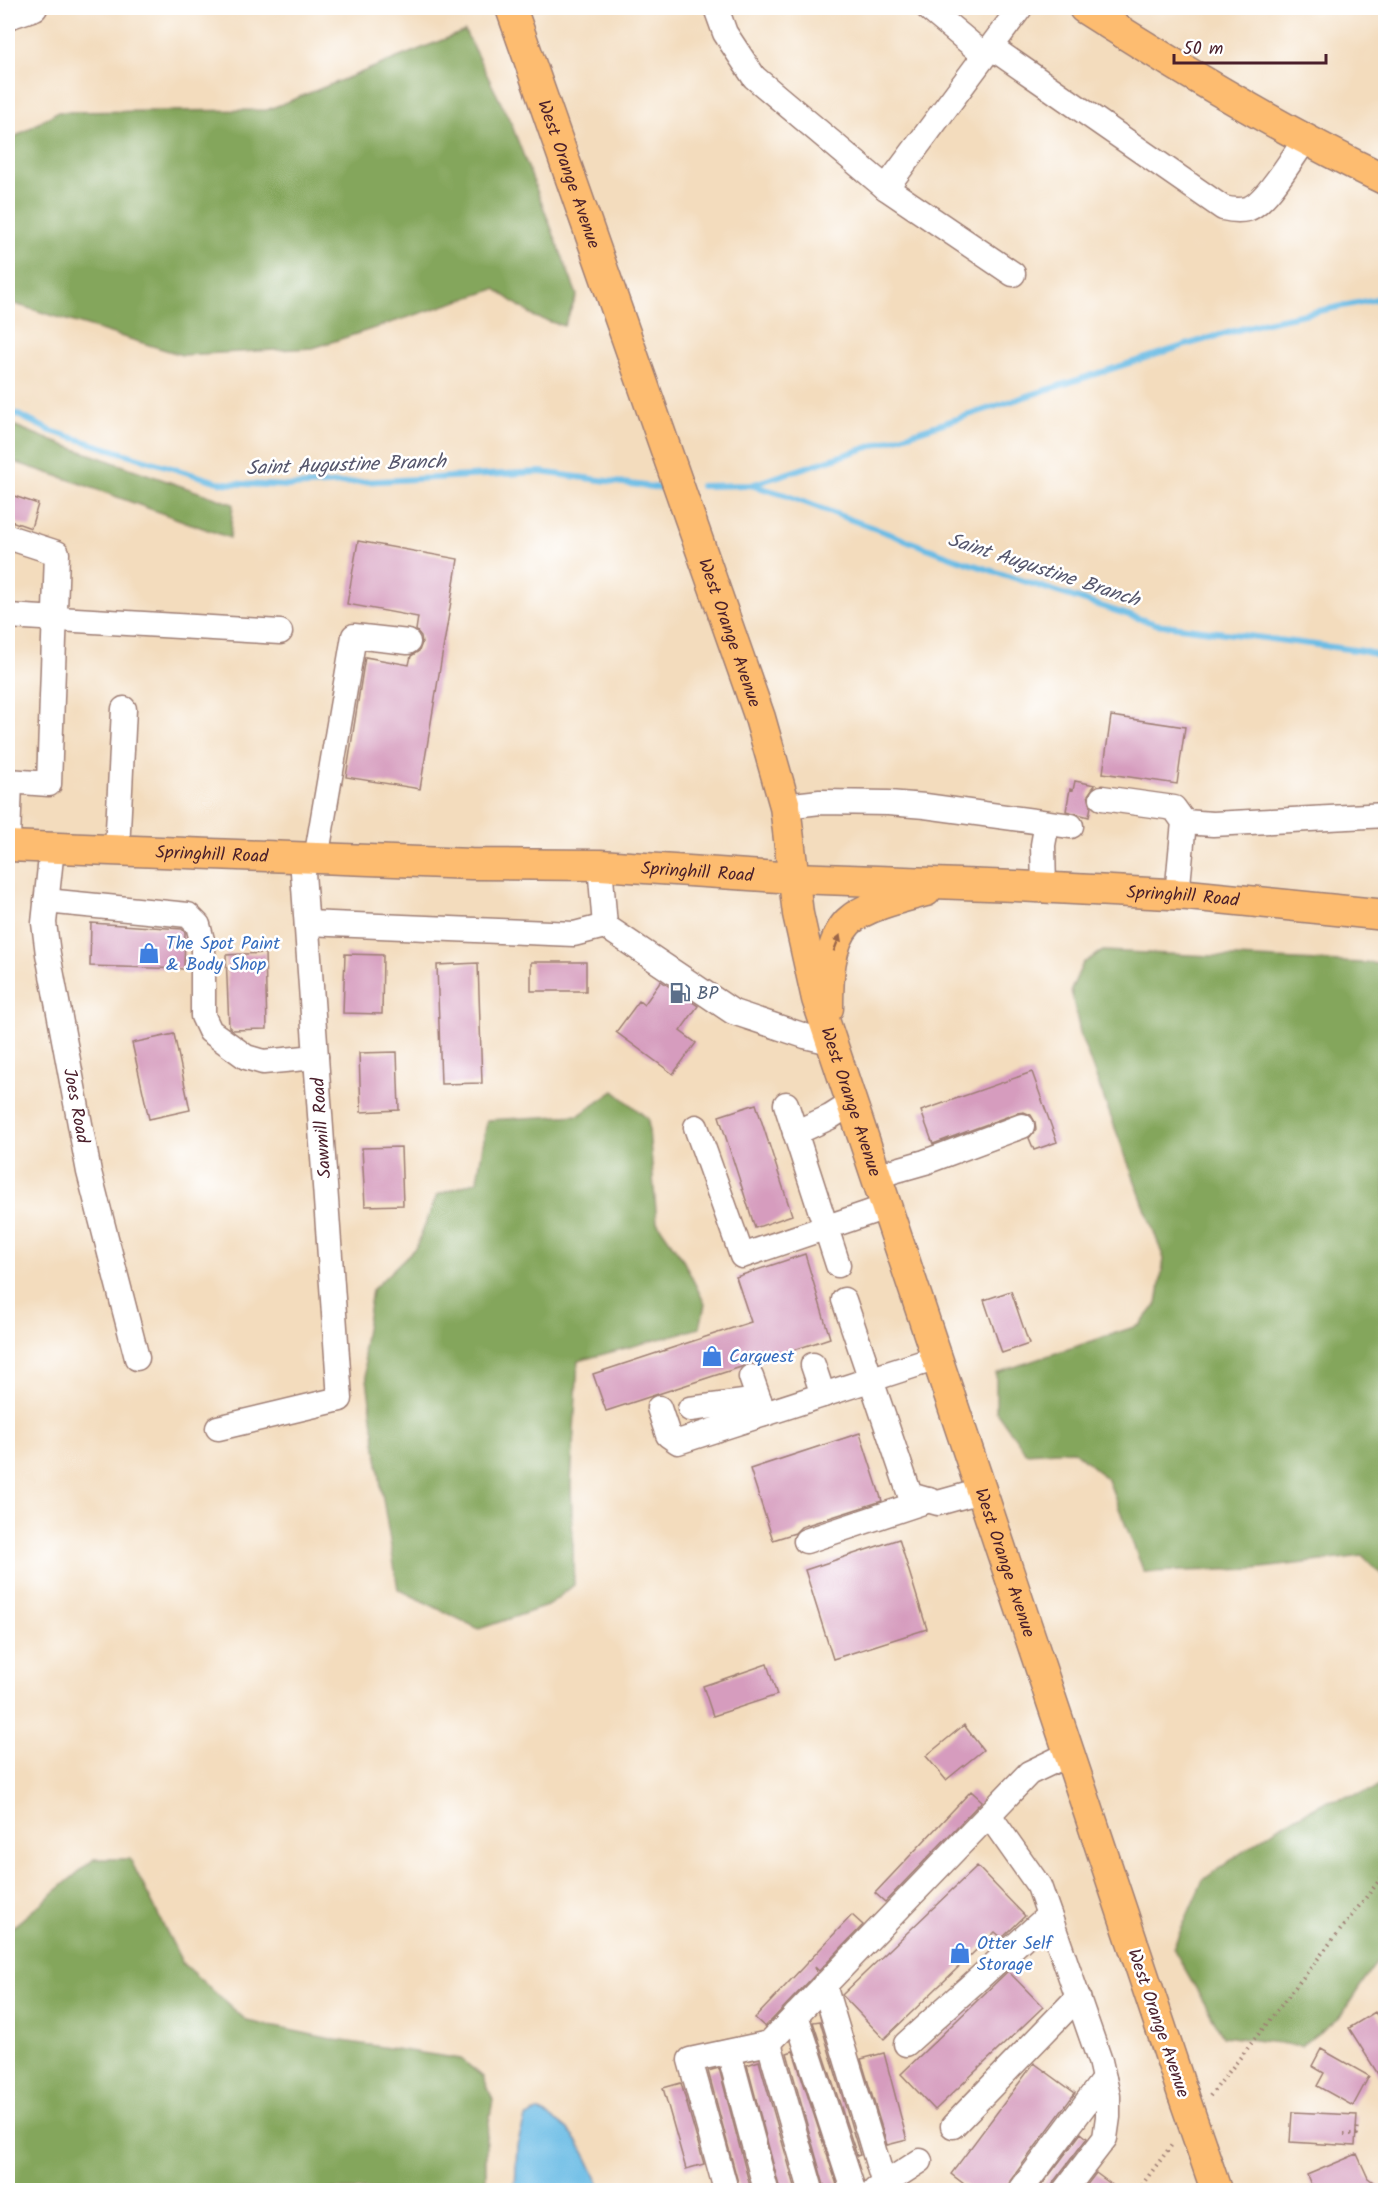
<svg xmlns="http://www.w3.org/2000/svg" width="1393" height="2198" font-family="Kalam,sans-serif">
<rect width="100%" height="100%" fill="#fff"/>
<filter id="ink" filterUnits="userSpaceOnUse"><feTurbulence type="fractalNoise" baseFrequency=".0167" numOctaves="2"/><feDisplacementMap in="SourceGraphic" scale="12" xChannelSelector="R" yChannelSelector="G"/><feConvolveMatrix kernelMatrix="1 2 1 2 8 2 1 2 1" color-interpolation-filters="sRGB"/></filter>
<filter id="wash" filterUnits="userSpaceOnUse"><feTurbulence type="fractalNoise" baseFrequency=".008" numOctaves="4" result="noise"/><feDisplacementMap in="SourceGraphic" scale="24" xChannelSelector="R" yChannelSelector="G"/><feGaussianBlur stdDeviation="1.35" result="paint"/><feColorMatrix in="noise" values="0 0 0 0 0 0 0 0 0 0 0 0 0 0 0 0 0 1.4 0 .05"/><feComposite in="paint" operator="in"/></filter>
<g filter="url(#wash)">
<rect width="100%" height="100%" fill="#f3dcbd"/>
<path fill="#84a65c" stroke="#676244" stroke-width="1.5" d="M465 31 511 123 577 295 564 326 535 317 495 289 313 348 182 355 8 302V141L57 112 267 110Z
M8 423 55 442 233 504 230 538 76 482 8 460Z
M1103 951 1385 964V1578L1363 1556 1254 1569 1144 1572 1108 1480 1073 1450 1026 1453 996 1411V1373L1140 1325 1157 1304 1164 1259 1081 1037 1071 990 1083 963Z
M614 1091 648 1119 657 1222 682 1258 705 1304 700 1328 578 1361 571 1483 574 1585 547 1606 479 1629 398 1589 381 1487 363 1348 372 1290 416 1247 437 1195 477 1181 487 1120 579 1115Z
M1385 1780V1956L1377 1961 1340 2017 1301 2046 1223 2036 1173 1948 1203 1880 1278 1827 1324 1802 1374 1790Z
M94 1859H130L183 1964 247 2021 336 2040 461 2059 483 2077 493 2100 486 2138V2190H8V1931Z"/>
<path fill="#6abce5" stroke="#5a6e88" stroke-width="1.5" d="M538 2111C580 2130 584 2152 602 2190H515L517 2145 525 2118Z"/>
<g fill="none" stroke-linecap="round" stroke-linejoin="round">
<path stroke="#6abce5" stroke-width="6" d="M8 410 51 431 221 483 290 486 540 472 660 488
M751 485 1189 344 1266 322 1386 297
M701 486 751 485 785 495 959 560 1156 624 1363 651 1386 657"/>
</g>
<g id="blocks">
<path fill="#d69cbe" d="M8 494 38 504 31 528 8 520Z
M358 541 458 559 420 789 346 777 365 657 409 665 411 656 419 651 422 643 421 636 416 630 418 617 347 604Z
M1111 716 1185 727 1177 784 1103 773Z
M1075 781 1095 785 1088 795 1091 806 1089 817 1066 811 1070 789 1073 790Z
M91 923 182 929 185 932 184 969 90 966Z
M265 953 267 1029 233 1030 229 1027 226 955Z
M345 954 383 955 382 1014 343 1013Z
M531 962H586V991H531Z
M478 963 482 1083 441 1084 437 965Z
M661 981 698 1006 680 1031 696 1043 673 1074 616 1032 639 1001 644 1005Z
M174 1034 190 1110 149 1119 132 1043Z
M397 1052 399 1110 361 1112 359 1053Z
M1032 1072 1057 1142 1034 1150 1029 1138 1036 1129 1035 1122 1031 1115 1024 1112 1017 1113 933 1144 921 1111Z
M756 1104 792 1215 755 1228 719 1116Z
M401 1147 403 1205 365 1206 362 1148Z
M805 1254 830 1338 754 1363H747L741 1367 606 1411 593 1374 751 1322 736 1277Z
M1011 1291 1029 1344 1002 1353 984 1300Z
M860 1433 882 1501 801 1527 795 1533 773 1540 750 1469Z
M899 1539 927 1629 833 1659 805 1570Z
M767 1664 777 1695 713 1716 703 1686Z
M964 1725 983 1750 946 1780 926 1756Z
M971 1791 982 1801 885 1902 875 1893Z
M977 1866 1025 1916 1002 1938 995 1932 884 2039 842 1995Z
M852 1915 863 1925 819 1971 815 1967 817 1973 765 2027 755 2018Z
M1008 1971 1043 2007 935 2110 901 2074Z
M1375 2012 1386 2029V2087L1349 2028Z
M820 2021 860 2155 857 2156 813 2022Z
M1321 2049 1369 2076 1353 2106 1317 2086 1324 2073 1312 2066Z
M793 2051 837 2185 825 2189 787 2053Z
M884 2053 907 2140 887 2145 861 2059Z
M759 2061 796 2190H780L747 2065Z
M1034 2063 1075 2093 1010 2181 1007 2190H972L951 2174Z
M719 2068 751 2190H740L708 2071Z
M681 2083 704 2164 686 2169 663 2088Z
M1292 2112 1357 2115 1355 2146 1290 2142Z
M1081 2133 1087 2138 1054 2181 1051 2190H1038Z
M1357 2154 1368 2178 1384 2190H1313L1307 2175Z
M1096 2173 1119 2190H1083Z"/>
</g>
</g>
<g filter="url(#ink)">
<use href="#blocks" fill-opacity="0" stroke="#9e7e74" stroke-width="1.5"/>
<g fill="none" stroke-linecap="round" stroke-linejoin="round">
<defs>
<g id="minor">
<path d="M716 8 725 33 754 77 886 188 1013 274"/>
<path d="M928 8 984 55"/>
<path d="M8 17 35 8"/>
<path d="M991 47 1223 208C1231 210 1239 211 1247 209 1266 204 1293 156 1306 139"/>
<path d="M886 188 1020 8"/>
<path d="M8 537 57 553 49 784 8 781"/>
<path d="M8 616 280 632"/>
<path d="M1102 798 1174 808 1184 822 1177 895"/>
<path d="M785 806 820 802 888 803 925 806 1071 826"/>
<path d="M1184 822 1213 824 1386 815"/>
<path d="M8 839 10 781"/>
<path id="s1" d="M52 848 44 923 48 954 89 1172 137 1358"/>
<path d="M117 850 124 709"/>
<path d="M316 859 354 636 408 642"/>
<path d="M600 865 605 926"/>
<path d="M1044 888 1043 845 1047 823"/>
<path d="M46 901 188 915 198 925 203 944V1016L210 1031 246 1057 263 1062 316 1057"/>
<path d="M307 923 574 934 605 926 733 1012 805 1036 831 1042"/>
<path d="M786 1104 838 1265"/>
<path d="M696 1127 742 1256 886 1207"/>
<path d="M795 1133 830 1117 852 1103"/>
<path d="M876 1176 925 1162 1022 1126"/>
<path d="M844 1300 910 1495 938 1503 981 1491"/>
<path d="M813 1365 823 1395"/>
<path d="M751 1377 764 1414"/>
<path d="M659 1408 668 1435 678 1442 937 1358"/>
<path d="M690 1409 759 1400"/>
<path d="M218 1428 340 1399 302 858"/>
<path d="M806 1541 929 1500"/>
<path d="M989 1815 1039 1886 1100 2061 1108 2096V2117L1105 2138 1065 2190"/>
<path d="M824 1985 884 2184"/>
<path d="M796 2015 853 2190"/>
<path d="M769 2043 811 2190"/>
<path d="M906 2044 1049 1915"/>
<path d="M729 2052 766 2190"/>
<path d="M953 2126 1078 1997"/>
<path d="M726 2190 690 2060 769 2043 1029 1773 1069 1754"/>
<path d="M875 2190 920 2161"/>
<path d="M1021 2190 1104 2079"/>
</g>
<g id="major">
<path id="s2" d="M511 8 760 718 785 806 798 914 817 999 1183 2094"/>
<path d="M1084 8C1181 70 1281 130 1386 180"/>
<path id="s3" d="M8 846 471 864 600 865 794 878 1016 886 1188 895 1386 915"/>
<path d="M828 1008C828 982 828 943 848 922 864 906 903 897 926 891"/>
<path d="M1202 2149 1216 2190"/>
</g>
</defs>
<use href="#minor" stroke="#9e7e74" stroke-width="27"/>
<use href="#major" stroke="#9e7e74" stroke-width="33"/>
<path stroke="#9e7e74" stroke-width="4" stroke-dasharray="1.5 4.5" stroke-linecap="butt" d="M1210 2096 1386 1872
M1344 2134H1357L1358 2124
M1383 2187 1386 2189
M1138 2190 1174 2142"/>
<use href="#minor" stroke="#fff" stroke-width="24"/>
<use href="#major" stroke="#fdbc70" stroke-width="30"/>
<defs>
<path id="major-bridge" d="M1183 2094 1202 2149"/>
</defs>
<use href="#major-bridge" stroke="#9e7e74" stroke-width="33" stroke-linecap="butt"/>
<use href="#major-bridge" stroke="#fdbc70" stroke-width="30"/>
</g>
<defs><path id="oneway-solid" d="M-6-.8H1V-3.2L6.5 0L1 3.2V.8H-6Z" transform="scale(1.5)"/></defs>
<use fill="#9b664a" href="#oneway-solid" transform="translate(837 943) rotate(-69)"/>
</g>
<defs>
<symbol id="shop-bare" viewBox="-9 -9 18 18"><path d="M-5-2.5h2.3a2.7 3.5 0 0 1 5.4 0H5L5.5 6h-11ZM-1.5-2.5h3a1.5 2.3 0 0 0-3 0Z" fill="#3f7fe0" stroke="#fff" stroke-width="2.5" paint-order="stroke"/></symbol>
<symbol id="fuel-bare" viewBox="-9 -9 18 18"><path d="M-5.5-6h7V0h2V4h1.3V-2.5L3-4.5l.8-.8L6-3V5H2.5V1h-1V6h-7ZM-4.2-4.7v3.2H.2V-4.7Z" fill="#5c6f8a" stroke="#fff" stroke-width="2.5" paint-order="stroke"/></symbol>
</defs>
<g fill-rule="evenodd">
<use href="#shop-bare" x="134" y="938" width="30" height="30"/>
<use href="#fuel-bare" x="665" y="978" width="30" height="30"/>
<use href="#shop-bare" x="697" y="1341" width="30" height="30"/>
<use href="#shop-bare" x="945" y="1938" width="30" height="30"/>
</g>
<g text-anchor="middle" stroke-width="5" stroke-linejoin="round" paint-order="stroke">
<g font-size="18" fill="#4a1f2b" stroke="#fff">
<text dy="6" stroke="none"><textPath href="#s2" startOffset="176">West Orange Avenue</textPath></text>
<text dy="6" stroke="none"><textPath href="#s2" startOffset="662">West Orange Avenue</textPath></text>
<text dy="6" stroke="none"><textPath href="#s3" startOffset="204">Springhill Road</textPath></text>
<text dy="6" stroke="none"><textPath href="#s3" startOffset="690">Springhill Road</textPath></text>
<text dy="6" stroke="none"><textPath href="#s3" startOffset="1176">Springhill Road</textPath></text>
<text dy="6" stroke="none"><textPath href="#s2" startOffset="1148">West Orange Avenue</textPath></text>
<text dy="6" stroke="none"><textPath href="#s1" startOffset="261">Joes Road</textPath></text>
<text transform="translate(321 1128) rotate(-94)" y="6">Sawmill Road</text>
<text dy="6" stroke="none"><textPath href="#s2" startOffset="1634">West Orange Avenue</textPath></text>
<text transform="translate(1159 2023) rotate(71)" y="6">West Orange Avenue</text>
</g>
<g font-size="18" fill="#366cbe" stroke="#fff" text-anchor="start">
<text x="166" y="949">The Spot Paint<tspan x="166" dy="21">&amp; Body Shop</tspan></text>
<text x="729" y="1362">Carquest</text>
<text x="977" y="1949">Otter Self<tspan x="977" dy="21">Storage</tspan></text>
</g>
<g font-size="18" fill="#4e5e75" stroke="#fff" text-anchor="start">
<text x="697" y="999">BP</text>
</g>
<g font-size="20" font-style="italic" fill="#55566c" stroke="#fff">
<text transform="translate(346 464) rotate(-2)" y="7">Saint Augustine Branch</text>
<text transform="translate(1044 569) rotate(18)" y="7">Saint Augustine Branch</text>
</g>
</g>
<rect width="1393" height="2198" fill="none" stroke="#fff" stroke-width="30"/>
<path d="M1174 54v9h152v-9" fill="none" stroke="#4a1f2b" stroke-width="3"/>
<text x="1183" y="54" font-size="18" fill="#4a1f2b" stroke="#ffffff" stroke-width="4.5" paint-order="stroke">50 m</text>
</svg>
